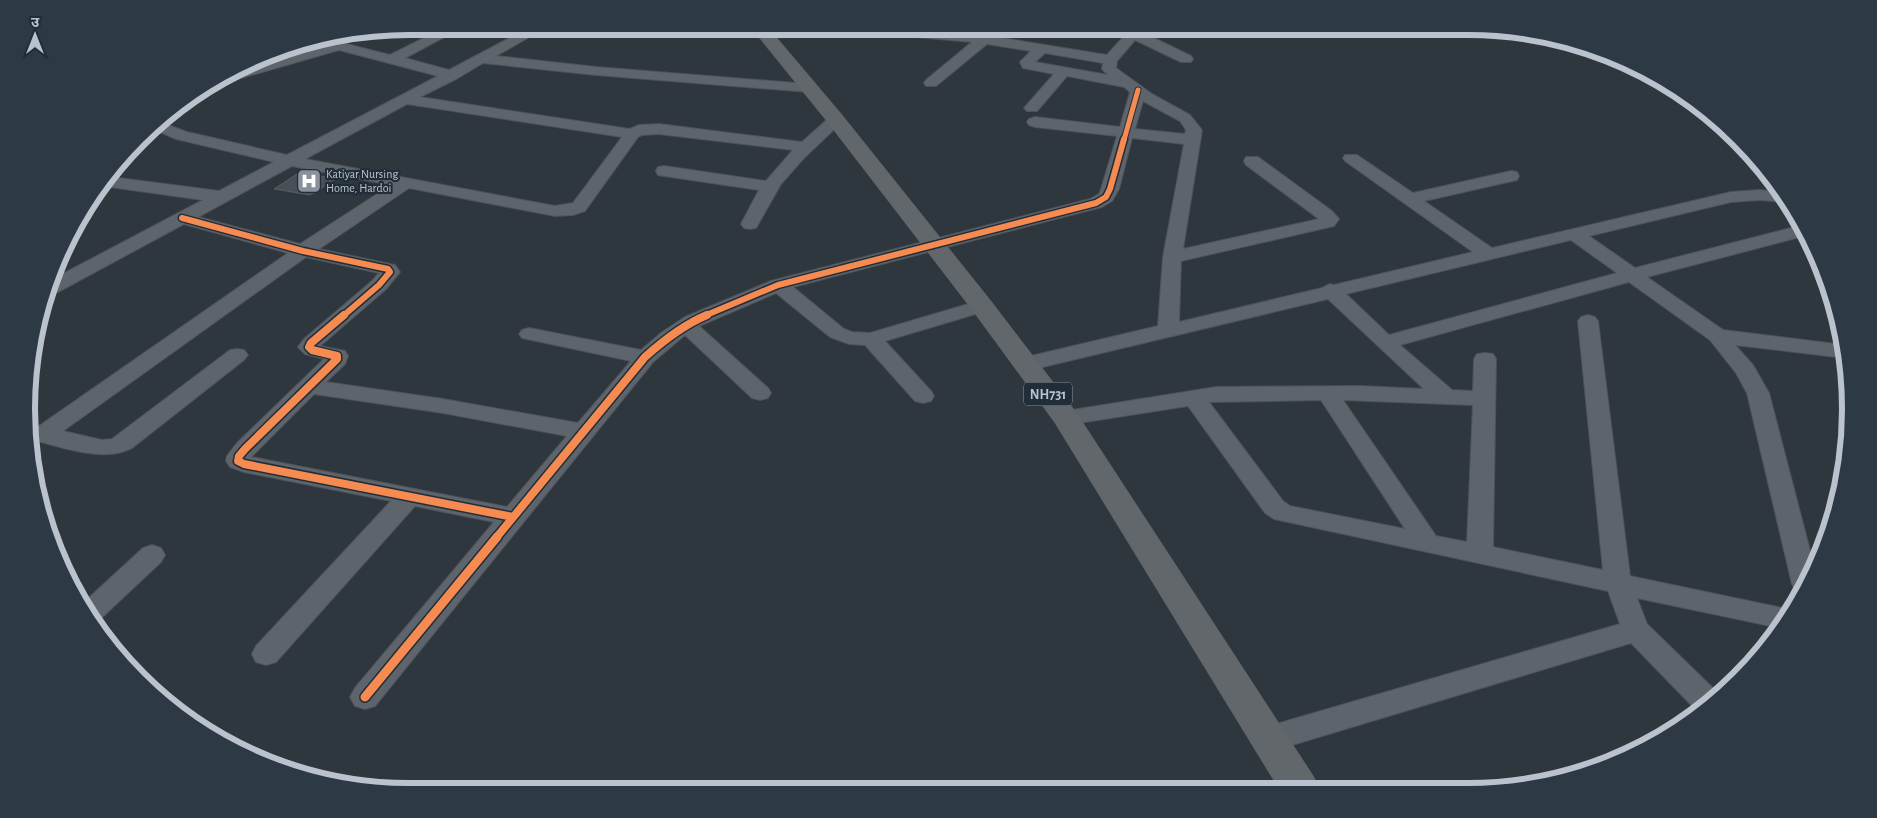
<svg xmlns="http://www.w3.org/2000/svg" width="1877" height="818" font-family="'Alegreya Sans','Noto Sans Devanagari',sans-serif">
<rect width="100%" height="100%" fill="#2e363e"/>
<path fill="#484f55" stroke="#575e65" d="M300 172 336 179 310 195 274 189Z"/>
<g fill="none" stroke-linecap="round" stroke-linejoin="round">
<defs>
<path id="minor" d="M448 26H465L405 58 449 70 532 26H549L496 56 596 67 809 84 814 85 816 88 814 91 809 92 596 75 483 63 458 78 420 97 630 129 639 125 659 124 802 142 830 117H842L844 120 804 158 781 184 756 228 750 229 744 228 741 224 759 190 664 176 658 175 656 171 658 167 664 166 766 181 793 150 659 134 642 135 638 137 585 211 573 215 555 216 409 188 319 249 395 265 400 272 386 289 320 346 345 351 348 356 345 364 326 382 443 399 578 423 631 361 522 338 519 334 522 330 529 328 641 350 661 333 685 317 771 281 1090 199 1099 194 1101 189 1117 136 1035 127 1029 125 1027 122 1029 119 1035 117 1120 127 1130 92 1124 87 1067 76 1037 111H1027L1024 108 1054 74 1023 68 1020 62 1031 51 987 44 936 86H926L924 83 926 80 972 42 838 30 832 26H886L984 35 1107 55 1125 35 1112 26H1129L1191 56 1193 59 1191 62H1181L1135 40 1117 61 1116 68 1152 94 1190 115 1202 130 1183 249 1319 219 1246 165 1244 161 1246 157H1258L1332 211 1339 219 1334 226 1181 261 1179 322 1322 288 1330 284 1334 285 1473 252 1345 161 1343 158 1345 155H1357L1413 193 1511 171 1517 172 1519 176 1517 180 1424 201 1492 248 1731 192 1759 190 1782 192 1788 202 1759 200 1731 202 1589 236 1635 268 1802 225 1808 235 1647 277 1723 330 1844 345 1845 358 1735 345 1753 365 1769 393 1814 566 1800 593 1796 591 1792 584 1747 393 1736 373 1710 340 1629 282 1400 345 1452 390 1473 391 1474 359 1477 354 1485 353 1493 354 1496 359 1493 547 1603 570 1578 321 1581 317 1588 315 1595 317 1598 321 1630 576 1792 610 1780 628 1637 598 1647 624 1720 695 1698 712 1631 643 1269 752 1258 748 1254 739 1258 730 1269 726 1620 624 1608 591 1274 519 1265 513 1188 406 1066 425 1058 423 1055 418 1058 413 1066 411 1216 387 1360 386 1424 389 1328 299 1026 371 1018 369 1015 364 1018 359 1158 326 1163 257 1184 144 1132 138 1119 189 1112 201 1102 207 793 287 844 329 852 332 870 333 975 302 982 300 989 302 992 306 989 310 885 341 931 391 934 396 931 401 923 403 915 401 865 345 849 344 830 337 776 293 699 326 768 388 771 393 768 398 760 400 752 398 685 335 653 362 375 706 365 709 355 706 350 697 355 688 494 522 415 506 276 662 266 665 256 662 252 654 256 646 391 501 244 472 230 467 226 461 227 456 237 443 324 359 305 354 298 347 304 339 372 281 379 273 306 257 63 431 102 440 112 439 230 350 237 349 244 350 248 355 244 360 132 448C103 463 61 447 30 439L31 425 39 426 288 253 184 224 58 292 49 293 55 278 203 200 103 186 111 177 219 191 274 162 176 139 151 128 157 121 187 132 287 155 438 76 339 50 217 85H207L225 74 339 42 390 55ZM1045 53 1103 63 1102 69 1108 75 1035 62ZM1143 101 1180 121 1186 130 1185 134 1135 129ZM407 104 622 137 573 203 555 206 305 159ZM292 166 391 185 300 244 198 217ZM1571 240 1617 273 1389 335 1346 294ZM314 394 443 413 567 436 507 507 251 457ZM1321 400 1405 529 1290 506 1283 501 1209 402ZM1343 400 1473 405 1467 542 1436 536Z
M795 26C790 32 758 33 752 27Z
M152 545 161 548 165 555 161 562 96 623 81 605 143 548Z"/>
<path id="trunk" d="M750 26H767L843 116 991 301 1076 412 1314 777 1319 789H1279L1055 423 973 311 829 124Z"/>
</defs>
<use href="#minor" stroke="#4d5258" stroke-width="2"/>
<use href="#trunk" stroke="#4b5259" stroke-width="1"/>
<use href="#minor" fill="#5e646b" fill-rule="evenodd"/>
<use href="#trunk" fill="#62676c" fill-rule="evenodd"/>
<defs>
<path id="cycleway-far3" d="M1124 140 1138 90"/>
<path id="cycleway-far2" d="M182 218 303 251 388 269 390 272 379 285 343 316
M704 316 778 285 1096 203 1106 197 1110 189 1124 139"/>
<path id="cycleway-far1" d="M344 315 311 343 309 347 312 350 337 356V359L245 449 239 456 238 461 244 464 513 517
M496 538 645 357C664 340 683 325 707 315"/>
<path id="cycleway" d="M365 697 497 537"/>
</defs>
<use href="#cycleway-far3" stroke="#212d39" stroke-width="7"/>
<use href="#cycleway-far2" stroke="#212d39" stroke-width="9"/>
<use href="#cycleway-far1" stroke="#212d39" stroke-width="11"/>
<use href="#cycleway" stroke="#212d39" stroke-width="12"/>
<use href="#cycleway-far3" stroke="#f68b52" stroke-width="5"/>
<use href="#cycleway-far2" stroke="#f68b52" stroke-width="6"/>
<use href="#cycleway-far1" stroke="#f68b52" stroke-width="8"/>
<use href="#cycleway" stroke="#f68b52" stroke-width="9"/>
</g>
<defs>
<symbol id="hospital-square" viewBox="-11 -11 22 22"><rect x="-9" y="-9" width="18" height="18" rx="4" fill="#89929b" stroke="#212d39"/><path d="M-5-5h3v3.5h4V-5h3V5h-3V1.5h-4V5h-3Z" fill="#fff"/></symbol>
</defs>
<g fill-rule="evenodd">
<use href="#hospital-square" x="295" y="167" width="28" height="28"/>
</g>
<g text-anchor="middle" stroke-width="4.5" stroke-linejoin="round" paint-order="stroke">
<g font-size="12" fill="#bac3cd" stroke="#212d39" text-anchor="start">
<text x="326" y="178">Katiyar Nursing<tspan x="326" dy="14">Home, Hardoi</tspan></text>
</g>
<rect fill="#212d39" stroke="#8c96a1" stroke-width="1" x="1024" y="382.5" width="48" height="23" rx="4"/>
<g font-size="14" font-weight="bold" fill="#bac3cd">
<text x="1048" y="399">NH731</text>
</g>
</g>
<path d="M0 0H1877V818H0ZM409 35H1468A374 374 0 0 1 1842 409V409A374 374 0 0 1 1468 783H409A374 374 0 0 1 35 409V409A374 374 0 0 1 409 35Z" fill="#2d3945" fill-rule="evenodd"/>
<path fill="none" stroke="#bac3cd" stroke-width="6" d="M409 35H1468A374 374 0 0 1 1842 409V409A374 374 0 0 1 1468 783H409A374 374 0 0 1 35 409V409A374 374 0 0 1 409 35Z"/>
<g transform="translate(35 35)" stroke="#212d39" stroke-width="4" paint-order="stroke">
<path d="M0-4L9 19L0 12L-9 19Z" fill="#bac3cd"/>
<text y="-8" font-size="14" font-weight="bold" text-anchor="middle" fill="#bac3cd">उ</text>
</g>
</svg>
